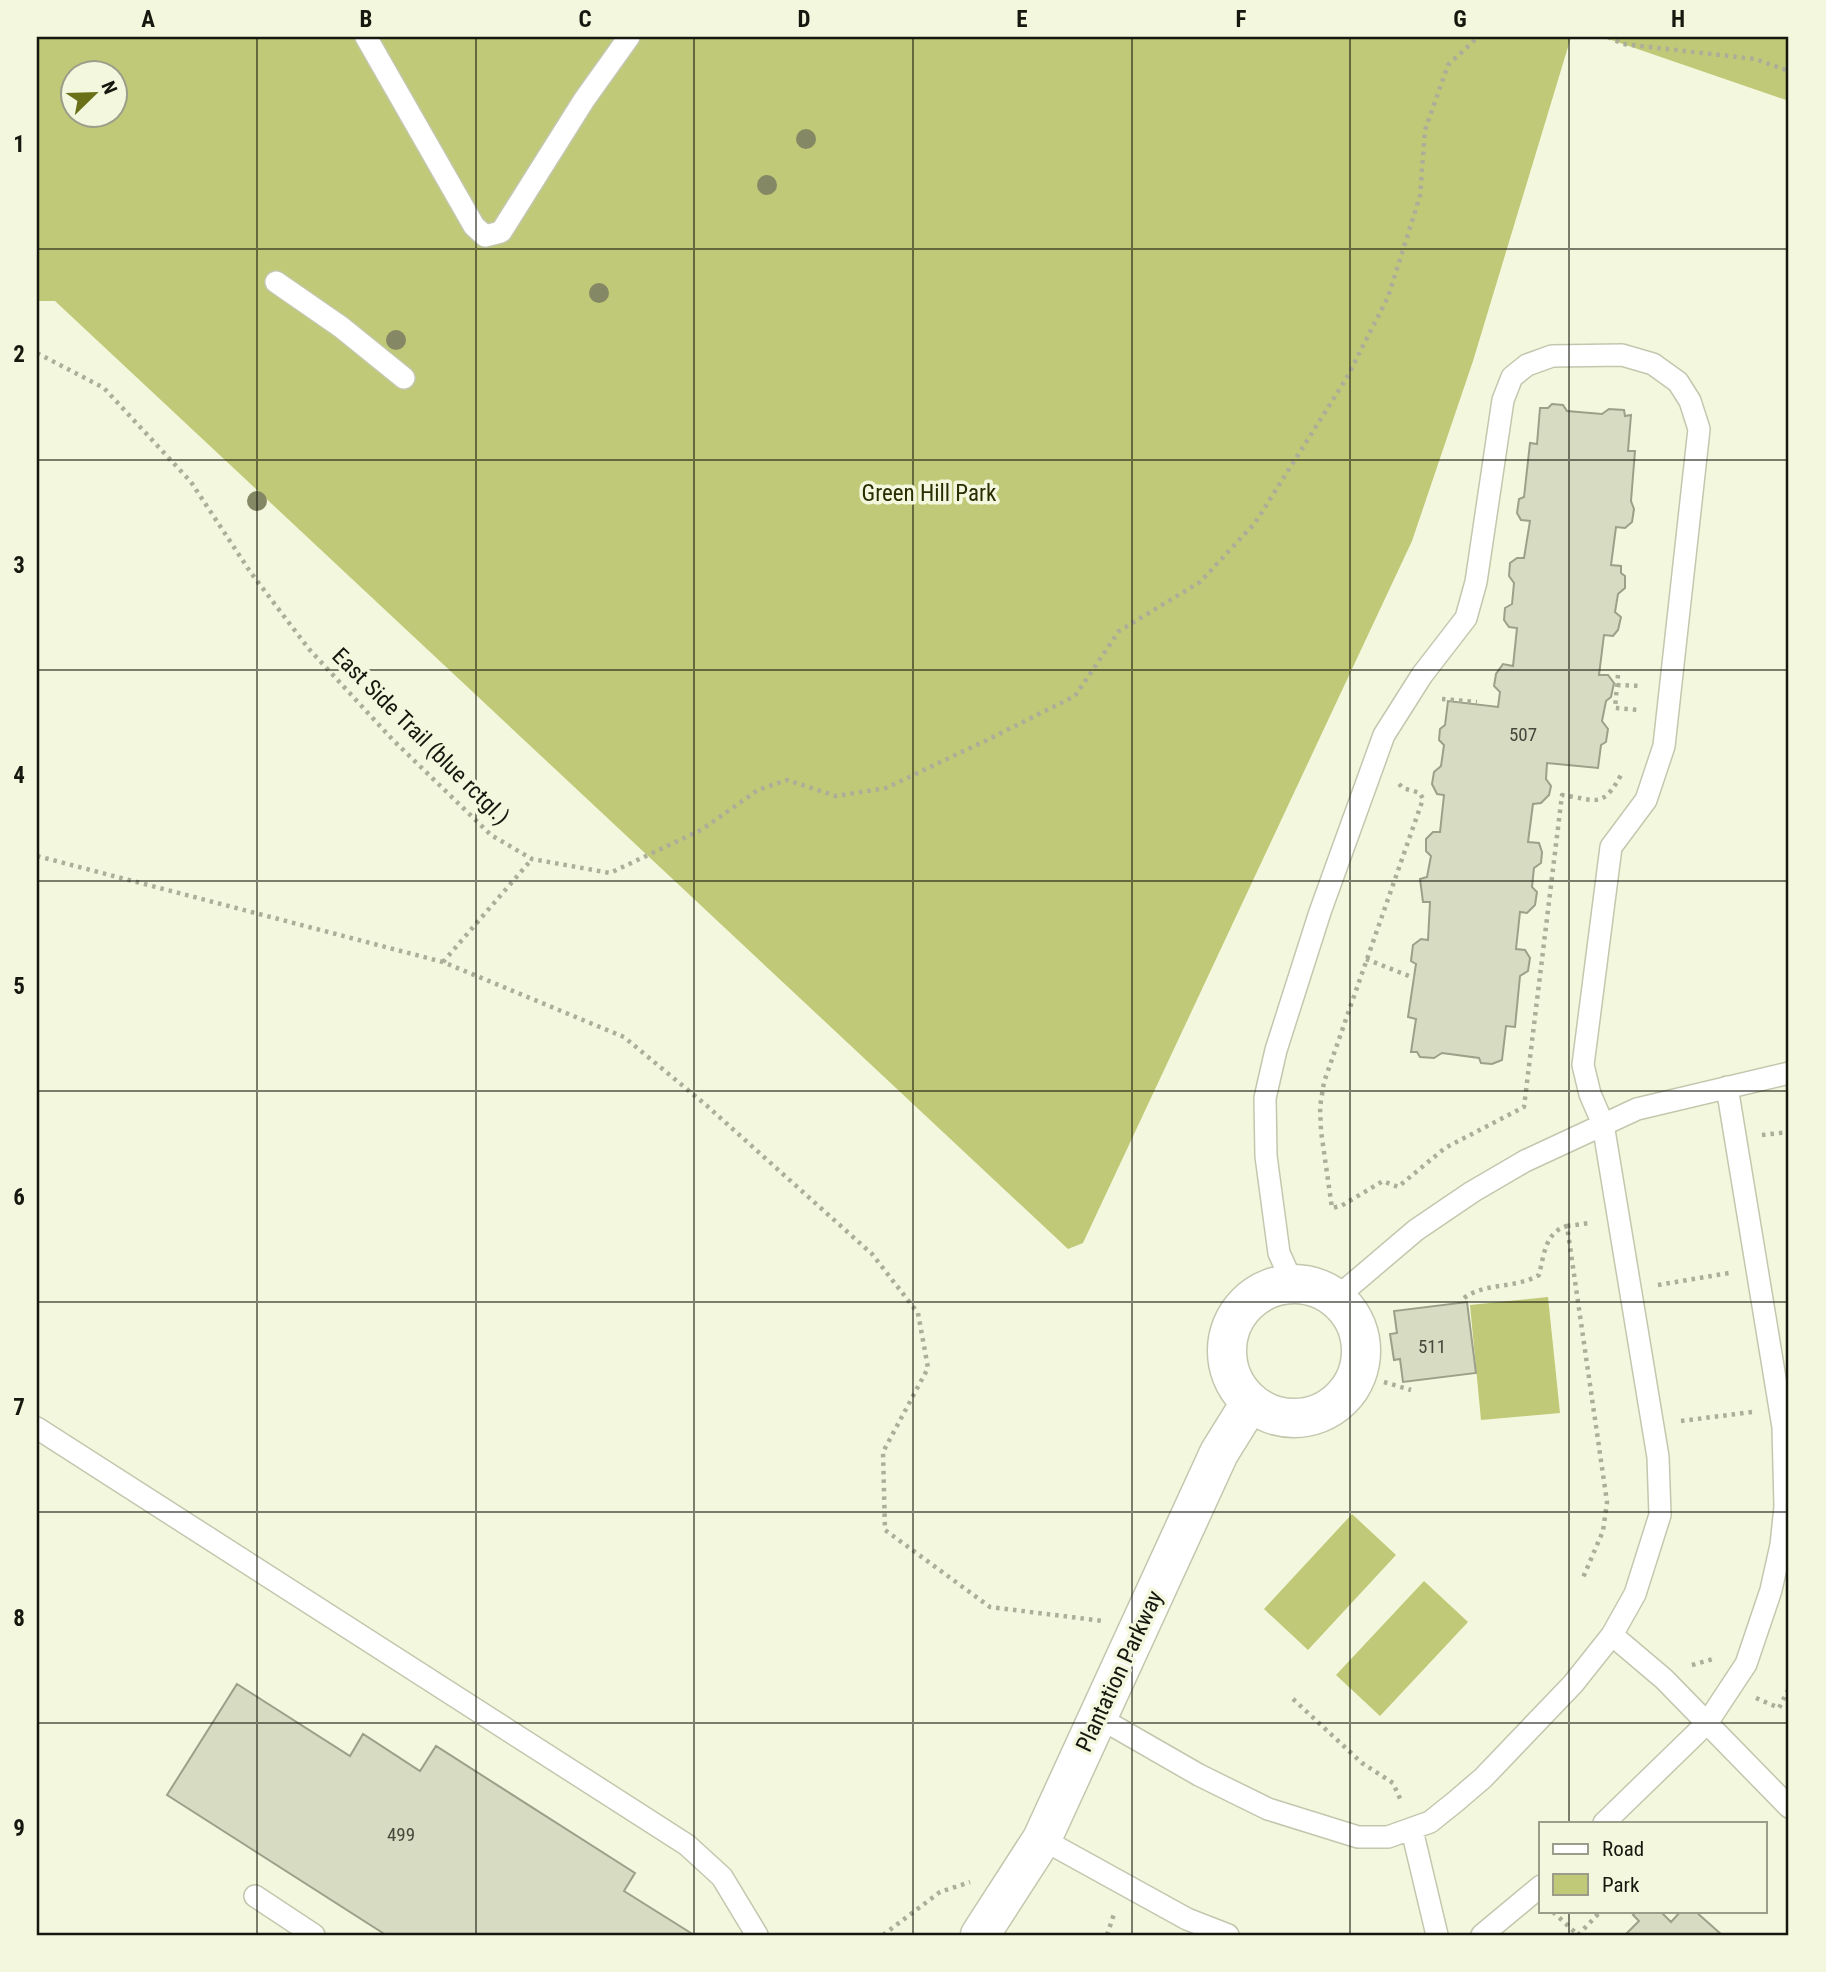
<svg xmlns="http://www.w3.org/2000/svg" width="1826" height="1972" font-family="'Roboto Condensed',sans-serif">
<rect width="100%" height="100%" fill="#f3f7dd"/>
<path fill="#c0c977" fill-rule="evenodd" d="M37 37H1571L1473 361 1412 541 1083 1243 1068 1249 55 301H37ZM74 74H116V116H74Z
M1603 37H1789V101L1623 44Z
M1548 1297 1560 1413 1481 1420 1470 1305Z
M1352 1514 1396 1555 1308 1650 1264 1609Z
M1424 1581 1468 1622 1380 1716 1336 1675Z"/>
<path fill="#d7dbc2" stroke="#9ca088" stroke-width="2" d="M1552 404 1563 405 1567 411 1602 414 1609 409 1624 410 1625 416 1631 415 1628 451H1635L1631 501 1634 509 1632 522 1625 528 1616 527 1611 565 1621 566V573L1625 576V588L1618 594 1615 612 1621 617 1618 630 1613 636 1604 635 1599 675H1608L1614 683 1611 697 1606 701 1602 721 1608 729 1606 742 1601 745 1598 768 1547 763 1546 779 1551 786 1549 795 1541 803 1533 804 1528 842 1539 843 1542 852 1541 863 1534 868 1532 887 1537 892 1535 905 1527 913 1520 912 1516 949 1525 950 1530 958 1528 971 1520 976 1515 1027 1506 1026 1502 1060 1492 1064 1481 1063 1479 1058 1442 1053 1434 1058 1420 1057 1417 1052H1411L1416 1019 1408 1017 1416 964 1411 961 1413 945 1421 939 1428 940 1430 902H1423L1420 879 1427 877 1431 856 1426 851V839L1433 832H1440L1444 795 1437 794 1432 784 1434 772 1441 766 1444 745 1439 740 1440 729 1445 725 1448 701 1498 707 1500 692 1494 686 1496 674 1503 664 1513 666 1517 628 1509 627 1504 620 1505 608 1512 604 1514 583 1509 576 1510 563 1517 558H1524L1530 521 1521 520 1517 513 1519 499 1524 497 1530 443 1537 444 1540 408H1548Z
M1467 1302 1476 1373 1403 1382 1400 1359 1394 1360 1390 1334 1397 1333 1394 1311Z
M237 1684 350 1756 363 1734 420 1771 436 1746 635 1873 624 1891 694 1935H386L167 1795Z
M1637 1911H1660L1671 1922 1681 1911H1695L1722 1935H1625L1639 1921 1633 1915Z"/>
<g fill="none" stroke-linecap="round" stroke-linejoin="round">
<defs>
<path id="lane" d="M366 37 474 226 485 236 501 232 584 100 629 37
M276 282 341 327 404 378
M1336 1298 1416 1230 1472 1192 1525 1161 1637 1109 1789 1073
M37 1428 687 1845 722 1877 757 1935
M1612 1635 1664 1679 1789 1807
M1098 1717 1199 1775 1268 1809 1358 1837H1388L1430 1822 1455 1802 1483 1778 1573 1684 1612 1635 1635 1594 1660 1515 1658 1457 1603 1124 1590 1094 1583 1065 1611 847 1646 800 1664 746 1699 429 1690 401 1678 382 1653 364 1622 355 1552 356 1527 365 1512 377 1503 400 1476 582 1466 618 1422 675 1384 735 1320 912 1276 1050 1265 1098 1266 1156 1279 1253 1293 1284
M1604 1823 1707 1723 1746 1664 1771 1590 1781 1545 1785 1507 1783 1427 1727 1087
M1412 1830 1437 1935
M1042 1839 1187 1919 1228 1935
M255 1896 314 1935
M1482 1935 1541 1886"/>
<path id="street" d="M1227 1351a67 67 0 1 1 134 0a67 67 0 1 1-134 0Z
M980 1935 1042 1839 1219 1453 1250 1403"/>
</defs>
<use href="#lane" stroke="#c3c7ae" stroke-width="24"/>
<use href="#street" stroke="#c3c7ae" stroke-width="41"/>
<path stroke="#abae99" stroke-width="4.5" stroke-dasharray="3.5 5" stroke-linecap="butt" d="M1608 37 1623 44 1755 59 1789 71
M37 353 104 388 191 482 251 573 309 649 392 739 491 835 532 859 610 873 701 830 758 790 787 780 836 796 886 788 985 741 1075 696 1119 631 1200 582 1255 523 1346 379 1388 297 1420 196 1425 130 1448 65 1478 37
M1618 675 1615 708 1639 710
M1617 685 1642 686
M1442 699 1477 702
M1399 784 1403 788 1420 793 1423 799 1324 1082 1320 1107 1321 1131 1332 1208 1341 1206 1383 1181 1398 1187 1445 1148 1524 1107 1562 795C1598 800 1602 809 1621 775
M37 856 443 962 624 1037 706 1105 872 1254 918 1313 928 1368 883 1452 885 1530 990 1607 1103 1621
M1366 959 1414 978
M443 962 532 859
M1762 1135 1789 1132
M1567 1226 1590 1223
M1658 1285 1729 1273
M1464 1298C1486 1282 1515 1289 1539 1275 1544 1255 1545 1232 1567 1226L1607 1502 1603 1531 1582 1580
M1384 1382 1411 1390
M1681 1421 1752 1412
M1692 1665 1713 1659
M1756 1698 1779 1708 1789 1688
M1293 1699 1362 1763 1393 1783 1402 1803
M1553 1912 1578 1935
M883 1935 940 1892 970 1882
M1107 1935 1115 1911
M1578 1935 1601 1911"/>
<use href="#lane" stroke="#fff" stroke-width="21"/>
<use href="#street" stroke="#fff" stroke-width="38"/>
</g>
<g fill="#848864">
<circle cx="806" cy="139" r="10"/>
<circle cx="767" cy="185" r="10"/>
<circle cx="599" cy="293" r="10"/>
<circle cx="396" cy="340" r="10"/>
<circle cx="257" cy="501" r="10"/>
</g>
<path fill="none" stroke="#16170e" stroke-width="2" stroke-opacity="0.55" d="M257 37V1935M476 37V1935M694 37V1935M913 37V1935M1132 37V1935M1350 37V1935M1569 37V1823M37 249H1789M37 460H1789M37 670H1789M37 881H1789M37 1091H1789M37 1302H1789M37 1512H1789M37 1723H1789M1569 1911V1935"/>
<g text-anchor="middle" stroke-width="7" stroke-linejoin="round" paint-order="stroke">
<g font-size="19" fill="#46483b">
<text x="1523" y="741">507</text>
<text x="1432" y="1353">511</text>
<text x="401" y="1841">499</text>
</g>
<g font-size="23" fill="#2a2d01" stroke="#f3f7dd">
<text x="929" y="501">Green Hill Park</text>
</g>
<g font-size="23" fill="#16170e" stroke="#f3f7dd">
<text transform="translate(421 736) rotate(45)" y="8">East Side Trail (blue rctgl.)</text>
<text transform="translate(1119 1671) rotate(-65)" y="8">Plantation Parkway</text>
</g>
</g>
<rect width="1826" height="1972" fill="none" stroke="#f3f7dd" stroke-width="77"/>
<rect x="1539" y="1822" width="228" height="91" fill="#f3f7dd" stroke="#9b9d8a" stroke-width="2"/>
<rect x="1553" y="1844" width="35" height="10" fill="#ffffff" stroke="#9b9d8a" stroke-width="2"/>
<text x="1602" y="1856" font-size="21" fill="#16170e">Road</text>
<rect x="1553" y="1874" width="35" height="21" fill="#c0c977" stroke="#9b9d8a" stroke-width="2"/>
<text x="1602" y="1892" font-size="21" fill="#16170e">Park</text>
<g transform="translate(94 94) rotate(67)"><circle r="33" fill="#f3f7dd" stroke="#9b9d8a" stroke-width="2"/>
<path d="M0-5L12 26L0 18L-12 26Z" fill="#697017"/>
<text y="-10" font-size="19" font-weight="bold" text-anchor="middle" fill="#16170e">N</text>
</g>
<rect x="38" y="38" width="1749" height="1896" fill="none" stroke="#16170e" stroke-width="2.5"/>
<g font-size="23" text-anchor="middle" font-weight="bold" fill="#16170e">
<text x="148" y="27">A</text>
<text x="366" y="27">B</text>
<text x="585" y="27">C</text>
<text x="804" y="27">D</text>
<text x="1022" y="27">E</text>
<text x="1241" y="27">F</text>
<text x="1460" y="27">G</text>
<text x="1678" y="27">H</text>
<text x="19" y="152">1</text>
<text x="19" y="362">2</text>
<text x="19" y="573">3</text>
<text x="19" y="783">4</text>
<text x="19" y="994">5</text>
<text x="19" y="1205">6</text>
<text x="19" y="1415">7</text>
<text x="19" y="1626">8</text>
<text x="19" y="1836">9</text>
</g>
</svg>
